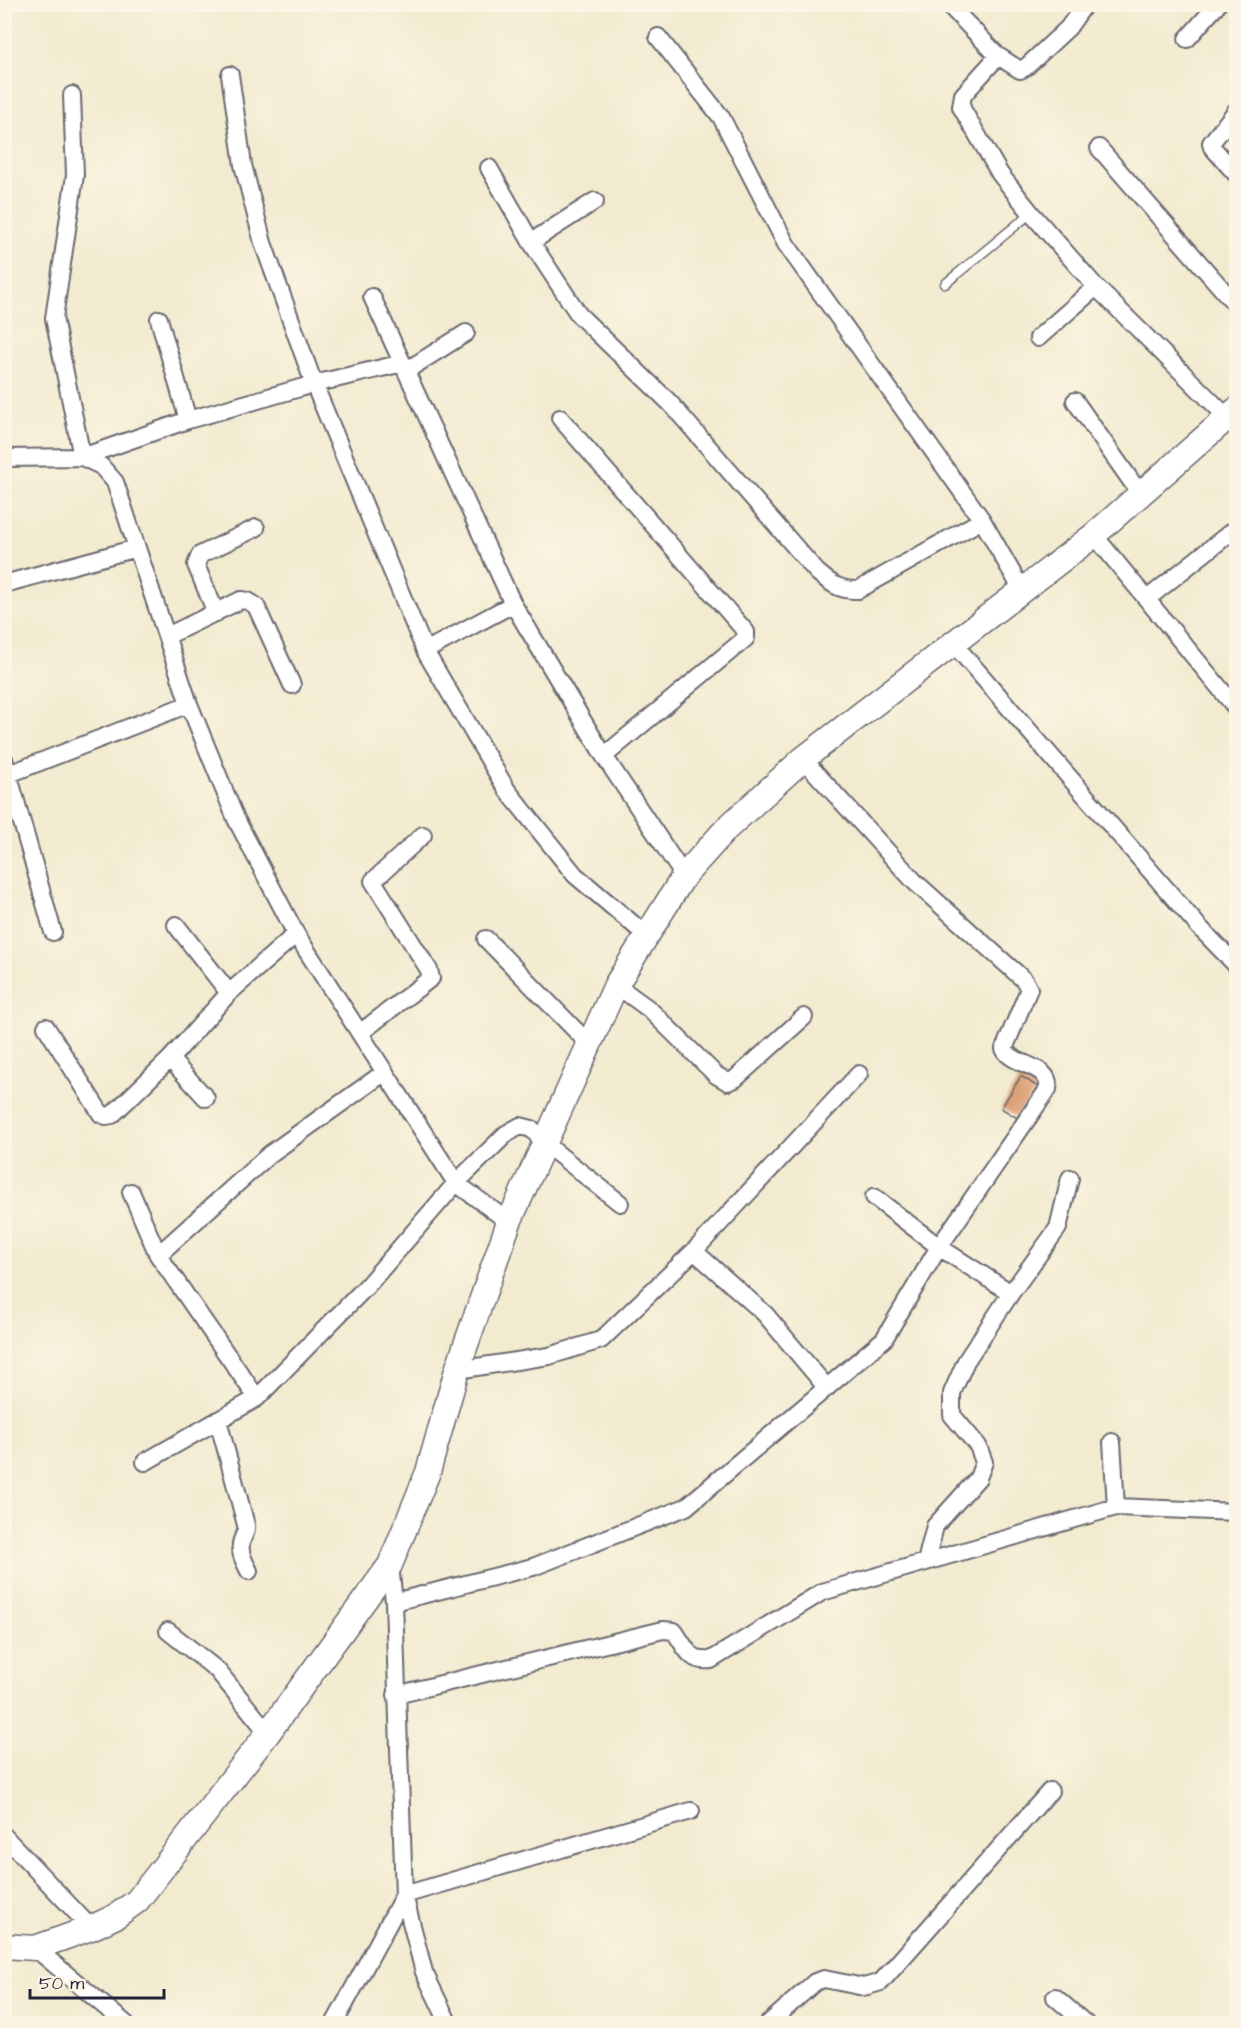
<svg xmlns="http://www.w3.org/2000/svg" width="1241" height="2028" font-family="'Architects Daughter',sans-serif">
<rect width="100%" height="100%" fill="#fcf5e5"/>
<filter id="ink" filterUnits="userSpaceOnUse"><feTurbulence type="fractalNoise" baseFrequency=".0167" numOctaves="2"/><feDisplacementMap in="SourceGraphic" scale="12" xChannelSelector="R" yChannelSelector="G"/><feConvolveMatrix kernelMatrix="1 2 1 2 8 2 1 2 1" color-interpolation-filters="sRGB"/></filter>
<filter id="wash" filterUnits="userSpaceOnUse"><feTurbulence type="fractalNoise" baseFrequency=".008" numOctaves="4" result="noise"/><feDisplacementMap in="SourceGraphic" scale="24" xChannelSelector="R" yChannelSelector="G"/><feGaussianBlur stdDeviation="1.35" result="paint"/><feColorMatrix in="noise" values="0 0 0 0 0 0 0 0 0 0 0 0 0 0 0 0 0 1.4 0 .05"/><feComposite in="paint" operator="in"/></filter>
<g filter="url(#wash)">
<rect width="100%" height="100%" fill="#f2ebd0"/>
<g id="blocks">
<path fill="#dca077" d="M1021 1076 1038 1087 1017 1118 1001 1108Z"/>
</g>
</g>
<g filter="url(#ink)">
<use href="#blocks" fill-opacity="0" stroke="#6b686f" stroke-width="1.5"/>
<g fill="none" stroke-linecap="round" stroke-linejoin="round">
<defs>
<path id="service" d="M945 284 1031 213"/>
<path id="minor" d="M948 4 998 56 1020 70 1026 67 1068 28 1085 4
M658 37 721 117 786 244 982 520 1022 590
M1187 39 1218 4
M998 56 963 95 961 107 1000 174 1031 213 1096 287 1236 426
M230 75 243 165 263 243 314 384 425 651 507 790 575 875 646 935
M72 95 75 175 54 318 82 457
M1236 111 1211 143 1212 147 1236 174
M1099 148 1236 305
M489 168 531 242 579 315 670 403 817 572C830 583 840 591 858 590L982 520
M531 242 595 201
M372 297 513 604 604 756 684 876
M159 319 188 420
M1038 338 1096 287
M407 370 466 333
M1075 401 1141 495
M560 418 746 632V638L604 756
M82 457 101 466 115 482 189 704 236 819 296 934 456 1183 509 1222
M4 458 82 457 188 420 314 384 403 363
M1094 535 1236 708
M4 584 137 548
M1147 599 1231 532
M216 613 196 565 200 555 256 528
M167 636 241 600 248 601 256 606 292 685
M953 643 1199 927 1236 965
M425 651 513 604
M4 759 53 932
M9 774 189 704
M176 925 229 993
M486 939 589 1044
M616 985 649 1009 716 1075 728 1082 735 1079 804 1017
M46 1027 101 1114 106 1116 112 1115 170 1059 229 993 296 934
M360 1033 431 978 429 970 373 881 423 835
M170 1059 206 1098
M131 1192 158 1255 257 1398
M874 1197 939 1247 1011 1293
M694 1251 765 1314 827 1388
M158 1255 270 1154 385 1072
M457 1370 549 1356 601 1340 694 1251 859 1074
M218 1420 246 1525C247 1533 244 1534 242 1540 238 1551 244 1561 249 1571
M1112 1442 1116 1507
M145 1462 257 1398 366 1287 456 1183 506 1134 520 1126 532 1129 544 1143 620 1203
M926 1562 935 1526 978 1478 984 1462 978 1446 952 1415V1393L966 1361 1011 1293 1058 1228 1070 1178
M390 1565 394 1602 404 1895 424 1972 449 2024
M394 1602 533 1567 686 1507 884 1339 939 1247 1048 1089C1052 1064 1013 1067 1004 1049L1029 989 1024 980 915 882 803 759
M168 1631 217 1670 268 1733
M396 1695 663 1630 674 1631C686 1647 689 1663 711 1660L822 1592 1116 1507 1236 1512
M4 1836 91 1928
M35 1948 126 2024
M1055 1997 1086 2024
M334 2024 404 1895 691 1811
M768 2024 815 1982 824 1979 864 1987 881 1982 1050 1791"/>
<path id="secondary" d="M4 1946 35 1948 91 1928 116 1916 137 1901 268 1733 390 1565 428 1472 457 1370 509 1222 616 985 684 876 727 828 803 759 1094 535 1236 410"/>
</defs>
<use href="#service" stroke="#6b686f" stroke-width="11"/>
<use href="#minor" stroke="#6b686f" stroke-width="20"/>
<use href="#secondary" stroke="#6b686f" stroke-width="27"/>
<use href="#service" stroke="#fff" stroke-width="8"/>
<use href="#minor" stroke="#fff" stroke-width="16"/>
<use href="#secondary" stroke="#fff" stroke-width="24"/>
</g>
</g>
<rect width="1241" height="2028" fill="none" stroke="#fcf5e5" stroke-width="24"/>
<path d="M30 1989v9h134v-9" fill="none" stroke="#22223b" stroke-width="3"/>
<text x="39" y="1989" font-size="18" fill="#22223b" stroke="#fcf5e5" stroke-width="4.5" paint-order="stroke">50 m</text>
</svg>
